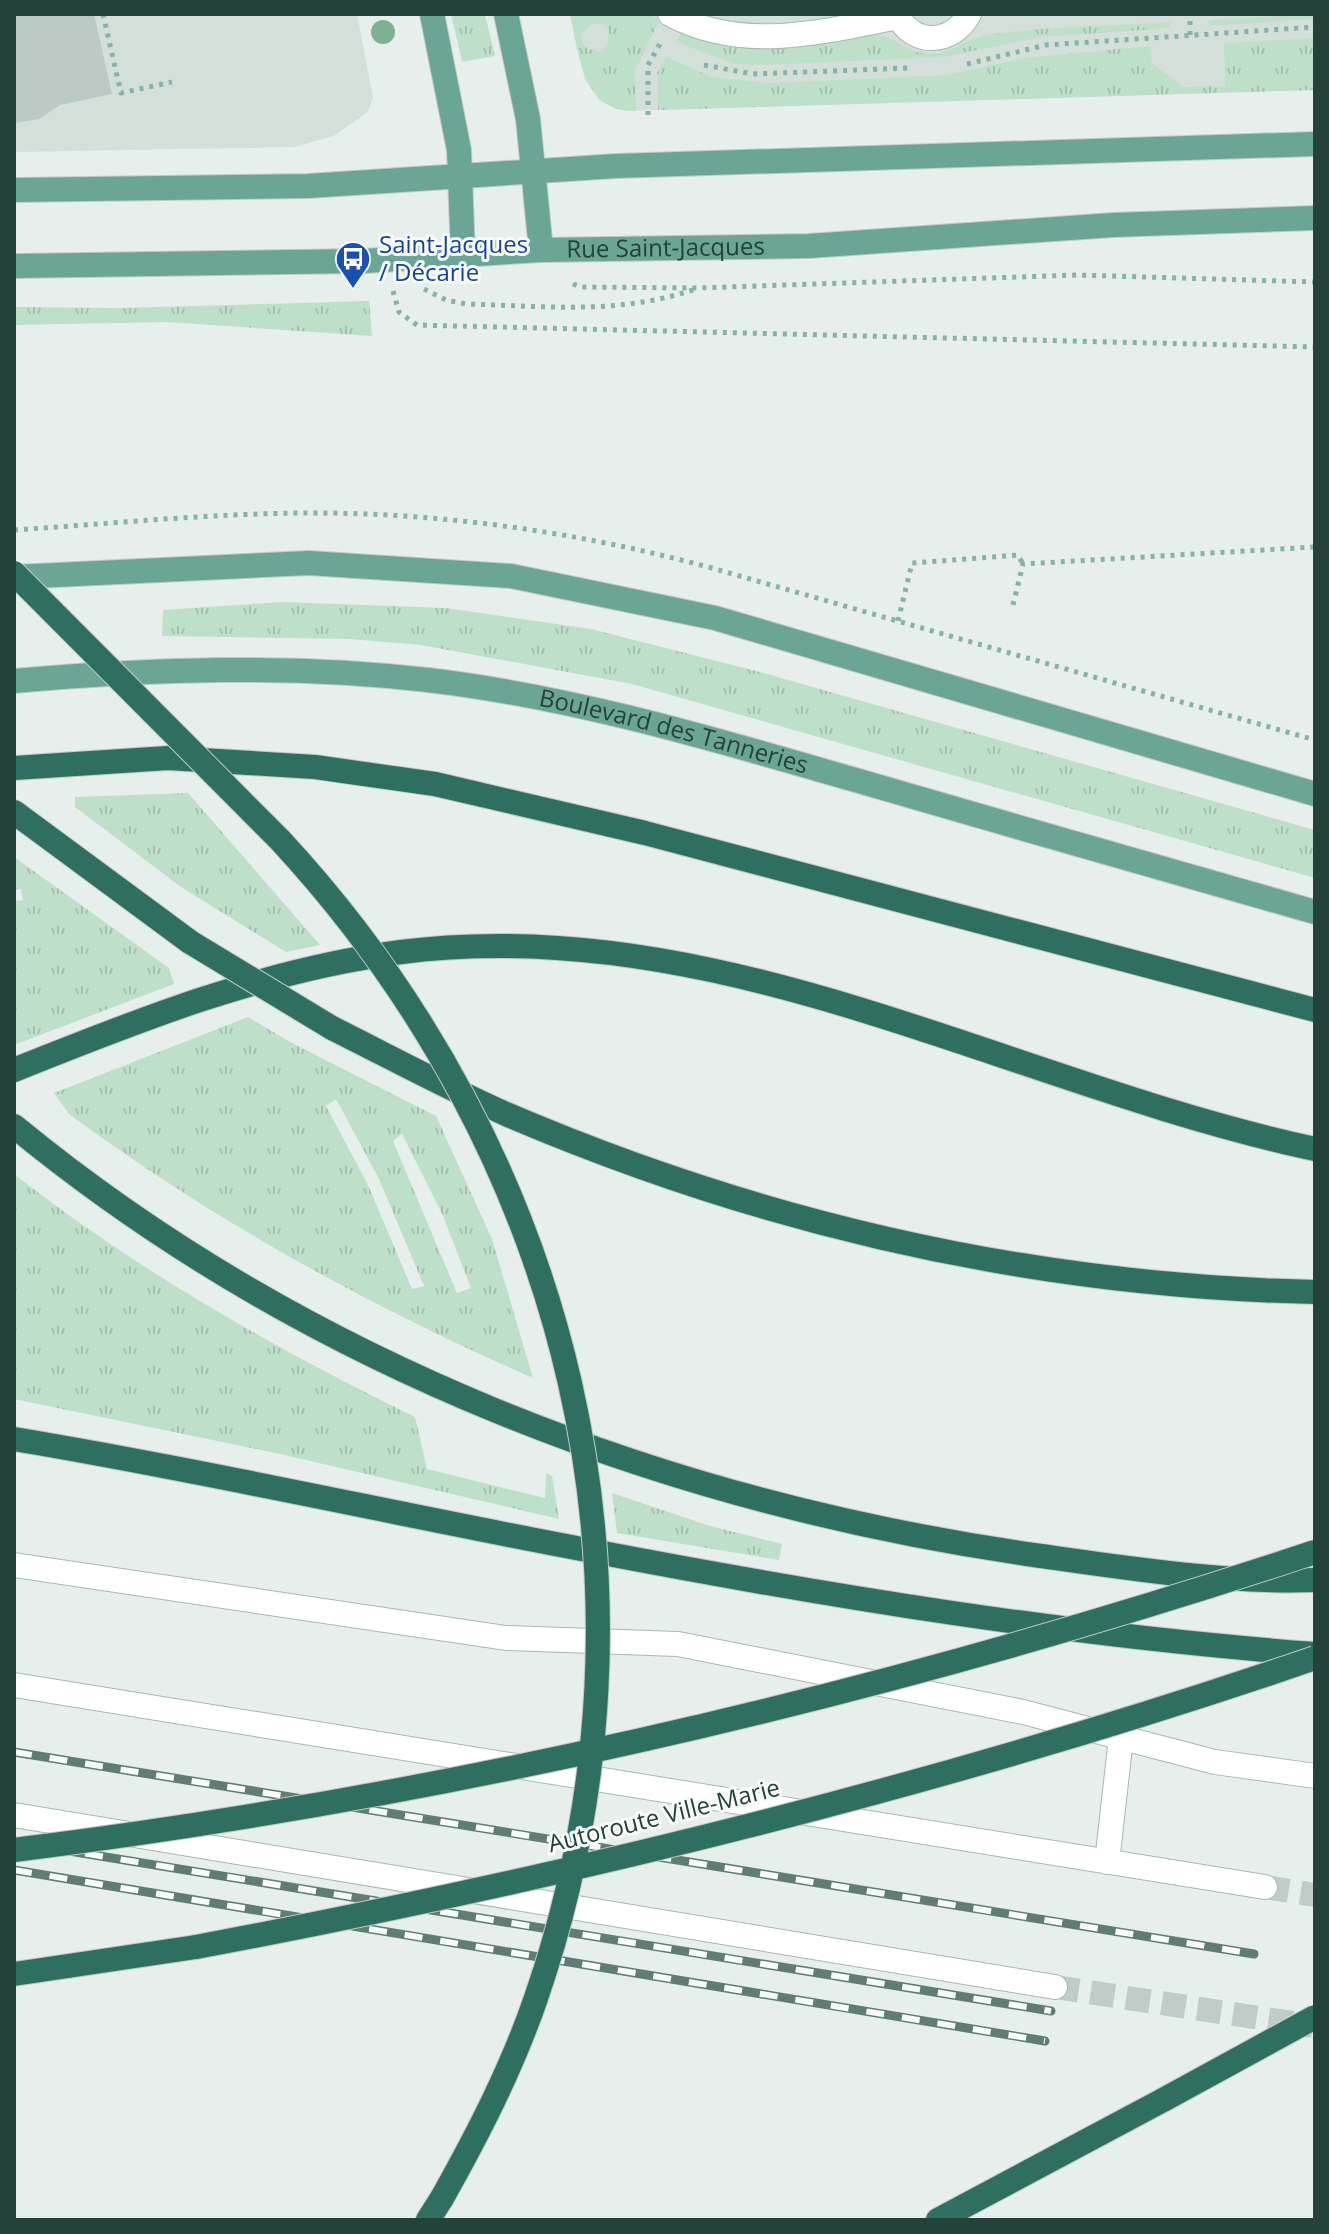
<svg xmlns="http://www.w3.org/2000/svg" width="1329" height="2234" font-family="'Open Sans',sans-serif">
<defs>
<pattern id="grass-tufts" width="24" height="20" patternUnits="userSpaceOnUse" patternTransform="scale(2)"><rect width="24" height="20" fill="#bfe0c8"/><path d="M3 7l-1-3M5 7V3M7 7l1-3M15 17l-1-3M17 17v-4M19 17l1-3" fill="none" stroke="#a4c1ad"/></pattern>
</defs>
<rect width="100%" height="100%" fill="#e6efeb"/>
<path fill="#d4dfda" d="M14 14H357L373 98 367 113 333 136 294 147 14 152Z
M570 14H1315V90L627 111 601 102 585 80Z"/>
<path fill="url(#grass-tufts)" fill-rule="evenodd" d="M451 14H485L495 56 462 62Z
M570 14H650L659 21 635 71 636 111C582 113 579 54 570 14ZM592 24H603L609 30 607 46 601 52 584 47 581 35Z
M1315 14V19L1208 26 1209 20Z
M1170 22V28L1041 37 943 57 765 65 735 64 676 42 681 33C748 63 798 41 867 34 892 32 905 53 929 54 952 54 966 38 987 35 1047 26 1110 26 1170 22Z
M1315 38V90L658 110 657 73 666 57 712 77 770 83 948 75 1023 58 1150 46 1152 63 1183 87 1225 86 1224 43Z
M369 301 372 336 168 322 14 325V307L121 308Z
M283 602 446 608 591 629 760 672 1315 830V878L632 684 421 645 350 639 162 636 163 610Z
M188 793 320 945 286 952 181 887 75 807V797Z
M14 857 169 968 174 984 14 1045V901L23 900 21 889 14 890Z
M248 1017 290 1042 436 1116 492 1239 533 1378C369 1306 214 1221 69 1114L54 1093ZM336 1099 379 1179 424 1286 412 1289 368 1185 326 1106ZM402 1134 443 1216 471 1288 457 1293 393 1141Z
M14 1174C138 1271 274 1348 415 1417L427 1469 545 1498 546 1473 552 1476 559 1519 280 1454 14 1399Z
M612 1493 710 1526 782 1544 779 1560 617 1533Z"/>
<path fill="#bbcac4" d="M14 14H94L112 94 60 105 39 119 14 123Z"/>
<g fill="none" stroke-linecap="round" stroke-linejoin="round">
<path stroke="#bfccc8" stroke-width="24" stroke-dasharray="24 12" stroke-linecap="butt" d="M1265 1887 1315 1895
M1055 1987 1313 2026"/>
<defs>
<path id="minor" d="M670 14C742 53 822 32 898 17
M897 14C912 47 953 45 969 14
M14 1565 506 1638 678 1644 1023 1712 1215 1762 1315 1776
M14 1685 1265 1887
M14 1815 1055 1987
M1107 1862 1121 1738"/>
<g id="major">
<path d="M432 14 459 150 463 255"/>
<path d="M506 14 528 119 541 250"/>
<path d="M14 190 308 186 616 166 1315 144"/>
<path id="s1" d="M14 266 364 261 541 250 809 246 1113 225 1315 218"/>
<path d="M14 577 309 563 511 576 715 618 1315 794"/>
<path id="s2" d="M14 681C151 669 291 664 428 680 573 697 713 739 852 779 1006 824 1161 868 1315 912"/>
</g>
<path id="highway" d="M14 768 168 758 315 767 435 784 645 833 1315 1010
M14 812 190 942
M332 1028C390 1057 447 1088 506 1114 763 1224 1035 1286 1315 1292
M14 1070C141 1019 264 970 401 952 721 911 1012 1084 1315 1149
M14 1126C306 1366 670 1504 1041 1556 1132 1569 1224 1583 1315 1580
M14 1439C206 1471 395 1514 587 1550 827 1596 1071 1636 1315 1654
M14 1974 196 1947
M428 2220 442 2198
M938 2220 1165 2099"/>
</defs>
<use href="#minor" stroke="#a8b8b2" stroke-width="26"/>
<use href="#major" stroke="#c2cac8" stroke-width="26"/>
<use href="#highway" stroke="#c2cac8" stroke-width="26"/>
<path stroke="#86b3a5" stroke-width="5" stroke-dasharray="4 6" stroke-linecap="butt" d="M103 14 121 93 172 82
M1190 35V14
M967 64 1046 45 1315 27
M704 65 753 74 909 68
M648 115V65L661 42
M573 284 580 287 698 288 1077 275 1315 282
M424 289 446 300 466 304C547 306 615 315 693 290
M393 291 399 312 417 325 1315 347
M14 530C119 523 225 512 330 513 458 515 585 534 708 567L1315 740
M1013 605 1023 564 1315 547
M898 621 912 563 1018 555 1023 564"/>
<use href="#minor" stroke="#fff" stroke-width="24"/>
<use href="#major" stroke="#6aa596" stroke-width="24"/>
<use href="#highway" stroke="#2f6f62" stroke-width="24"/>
<defs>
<path id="rail" d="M14 1752 1254 1954
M14 1842 1051 2011
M14 1870 1045 2041"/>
</defs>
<use href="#rail" stroke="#5f7d75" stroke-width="9"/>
<use href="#rail" stroke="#f7fbf9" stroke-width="6" stroke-dasharray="18" stroke-linecap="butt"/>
<defs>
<path id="highway-bridge" d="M14 573 280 840C571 1154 677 1589 536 1998 512 2068 478 2134 442 2198
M190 942 332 1028
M14 1850C456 1795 893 1692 1315 1552
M196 1947C575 1876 950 1783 1315 1658
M1165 2099 1315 2017"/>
</defs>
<use href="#highway-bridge" stroke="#c2cac8" stroke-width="26" stroke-linecap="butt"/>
<use href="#highway-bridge" stroke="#2f6f62" stroke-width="24"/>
</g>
<circle fill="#80af93" cx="383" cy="32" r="12"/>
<defs>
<symbol id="bus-pin" viewBox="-11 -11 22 30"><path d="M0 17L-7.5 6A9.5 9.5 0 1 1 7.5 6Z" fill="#1a4fb4" stroke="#f7fbf9"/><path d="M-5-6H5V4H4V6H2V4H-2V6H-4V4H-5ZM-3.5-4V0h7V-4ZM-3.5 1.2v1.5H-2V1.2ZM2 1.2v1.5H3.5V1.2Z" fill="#fff"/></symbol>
</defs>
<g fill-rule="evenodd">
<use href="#bus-pin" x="333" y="239" width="40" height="54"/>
</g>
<g text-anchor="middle" stroke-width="6" stroke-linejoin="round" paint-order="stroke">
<g font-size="24" fill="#164399" stroke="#f7fbf9" text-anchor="start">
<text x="379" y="253">Saint-Jacques<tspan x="379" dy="28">/ Décarie</tspan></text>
</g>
<g font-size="24" fill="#24423a" stroke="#f7fbf9">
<text dy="8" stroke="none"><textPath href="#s1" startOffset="652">Rue Saint-Jacques</textPath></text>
<text dy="8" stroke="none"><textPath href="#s2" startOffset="666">Boulevard des Tanneries</textPath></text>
<text transform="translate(664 1816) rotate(-14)" y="8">Autoroute Ville-Marie</text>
</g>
</g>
<rect width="1329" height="2234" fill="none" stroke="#24423a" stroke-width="32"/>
</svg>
